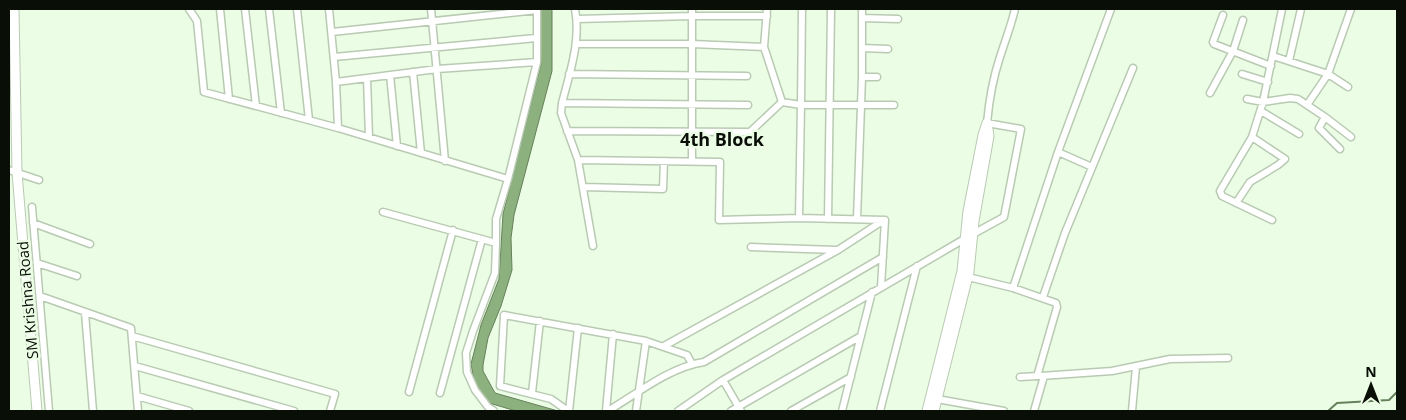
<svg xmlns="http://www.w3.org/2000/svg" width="1406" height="420" font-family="'Open Sans',sans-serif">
<rect width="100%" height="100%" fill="#ecfde6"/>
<path fill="#8db17e" stroke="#65805a" d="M539 9H552V71L514 215 511 238 512 270 501 306 488 338 483 365V371L495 393 558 411H516L489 403 483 397 474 381 471 364 481 325 499 279 503 214 541 64Z"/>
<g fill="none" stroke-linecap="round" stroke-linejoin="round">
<path stroke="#65805a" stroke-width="2" d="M1328 411 1337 403 1389 400 1397 392"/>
<defs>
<path id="street" d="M189 9 197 21 204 92 338 128 508 179
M220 9 229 99
M245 9 256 106
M269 9 281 113
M297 9 309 120
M329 9 336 82 338 128
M431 9 445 161
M575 9C581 41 570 72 562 103L561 113 578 160 593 246
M767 9 764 47 782 102 801 105 802 9
M1223 15 1213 42 1214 44 1271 66
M862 18 898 19
M577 19 692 16H767
M332 32 537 10
M577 44H692L764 47
M862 48 888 49
M1273 56 1328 74 1348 87
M334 57 536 38
M1289 61 1301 9
M413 72 421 153
M569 74 747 76
M1242 74 1268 82
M390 75 397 146
M862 77H877
M367 78 369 137
M336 82 437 69 537 62
M1210 93 1233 51 1243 20
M1247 99 1263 102 1290 98 1298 99 1325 117 1351 137
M562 103 748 105
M1307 105 1328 74 1351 9
M1261 111 1299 134
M1325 117 1319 128 1340 149
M567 131 750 132 782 102
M1058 152 1092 167
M578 160 720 162 719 220 799 218 885 220
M692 161V9
M9 170 39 180
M583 187 663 189 664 161
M1236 203 1250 182 1278 165 1285 159 1252 137
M32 207 49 411
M383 212 496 243 495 273 473 331 466 353 467 372 475 390 488 407 494 411
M799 218 801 105H894
M828 219 831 9
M857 219 862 77V9
M1272 220 1222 196 1220 191 1252 137 1263 102 1282 9
M33 223 90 244
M973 234 1004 217 1021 129 987 123C989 101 993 78 1000 57 1005 41 1011 26 1015 9
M496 243V219L508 179 537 62V9
M751 247 836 250
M37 263 77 276
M968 277 1013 288 1056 303 1057 307 1038 373V376H1041L1112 371 1170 359 1228 358
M881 287 885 220
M1013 288 1058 152 1111 9
M40 296 131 328 138 411
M1043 297 1065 233 1133 68
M85 313 93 411
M132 336 335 394 330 411
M664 346 838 250 884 220
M135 366 294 411
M1020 377 1038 376
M723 380 741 411
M409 392 453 230
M440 393 482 239
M532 393 540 321
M137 396 189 411
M937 399 1004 411
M568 411 551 399 500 386 504 315 646 341 687 355 692 364
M569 411 578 328
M606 411 613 334
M608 411C638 393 670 367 704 362L883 257
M636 411 646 341
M678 411 723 380 966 238
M731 411 861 336
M791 411 851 377
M842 411 872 292
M880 411 917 266
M1034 411 1044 376
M1132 411 1136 367"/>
<path id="secondary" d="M14 9 17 173 37 411
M927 411 962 271 968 211 983 135 987 123
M934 411 969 272 974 221 989 136 987 123"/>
</defs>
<use href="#street" stroke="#b9cab3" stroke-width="9"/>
<use href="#secondary" stroke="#b9cab3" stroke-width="11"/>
<use href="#street" stroke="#fff" stroke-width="6"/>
<use href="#secondary" stroke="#fff" stroke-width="9"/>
</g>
<g text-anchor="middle" stroke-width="5" stroke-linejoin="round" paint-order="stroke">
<g font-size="15" fill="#090e07" stroke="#ecfde6">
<text transform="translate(28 300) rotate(-95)" y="5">SM Krishna Road</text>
</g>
<g font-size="18" font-weight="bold" fill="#090e07" stroke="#ecfde6">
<text x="722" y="146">4th Block</text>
</g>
</g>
<rect width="1406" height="420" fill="none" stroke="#090e07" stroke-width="20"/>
<g transform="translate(1371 385)" stroke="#ecfde6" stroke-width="4" paint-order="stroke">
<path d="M0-4L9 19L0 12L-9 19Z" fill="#090e07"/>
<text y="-8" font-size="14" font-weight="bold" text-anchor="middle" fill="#090e07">N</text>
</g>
</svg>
